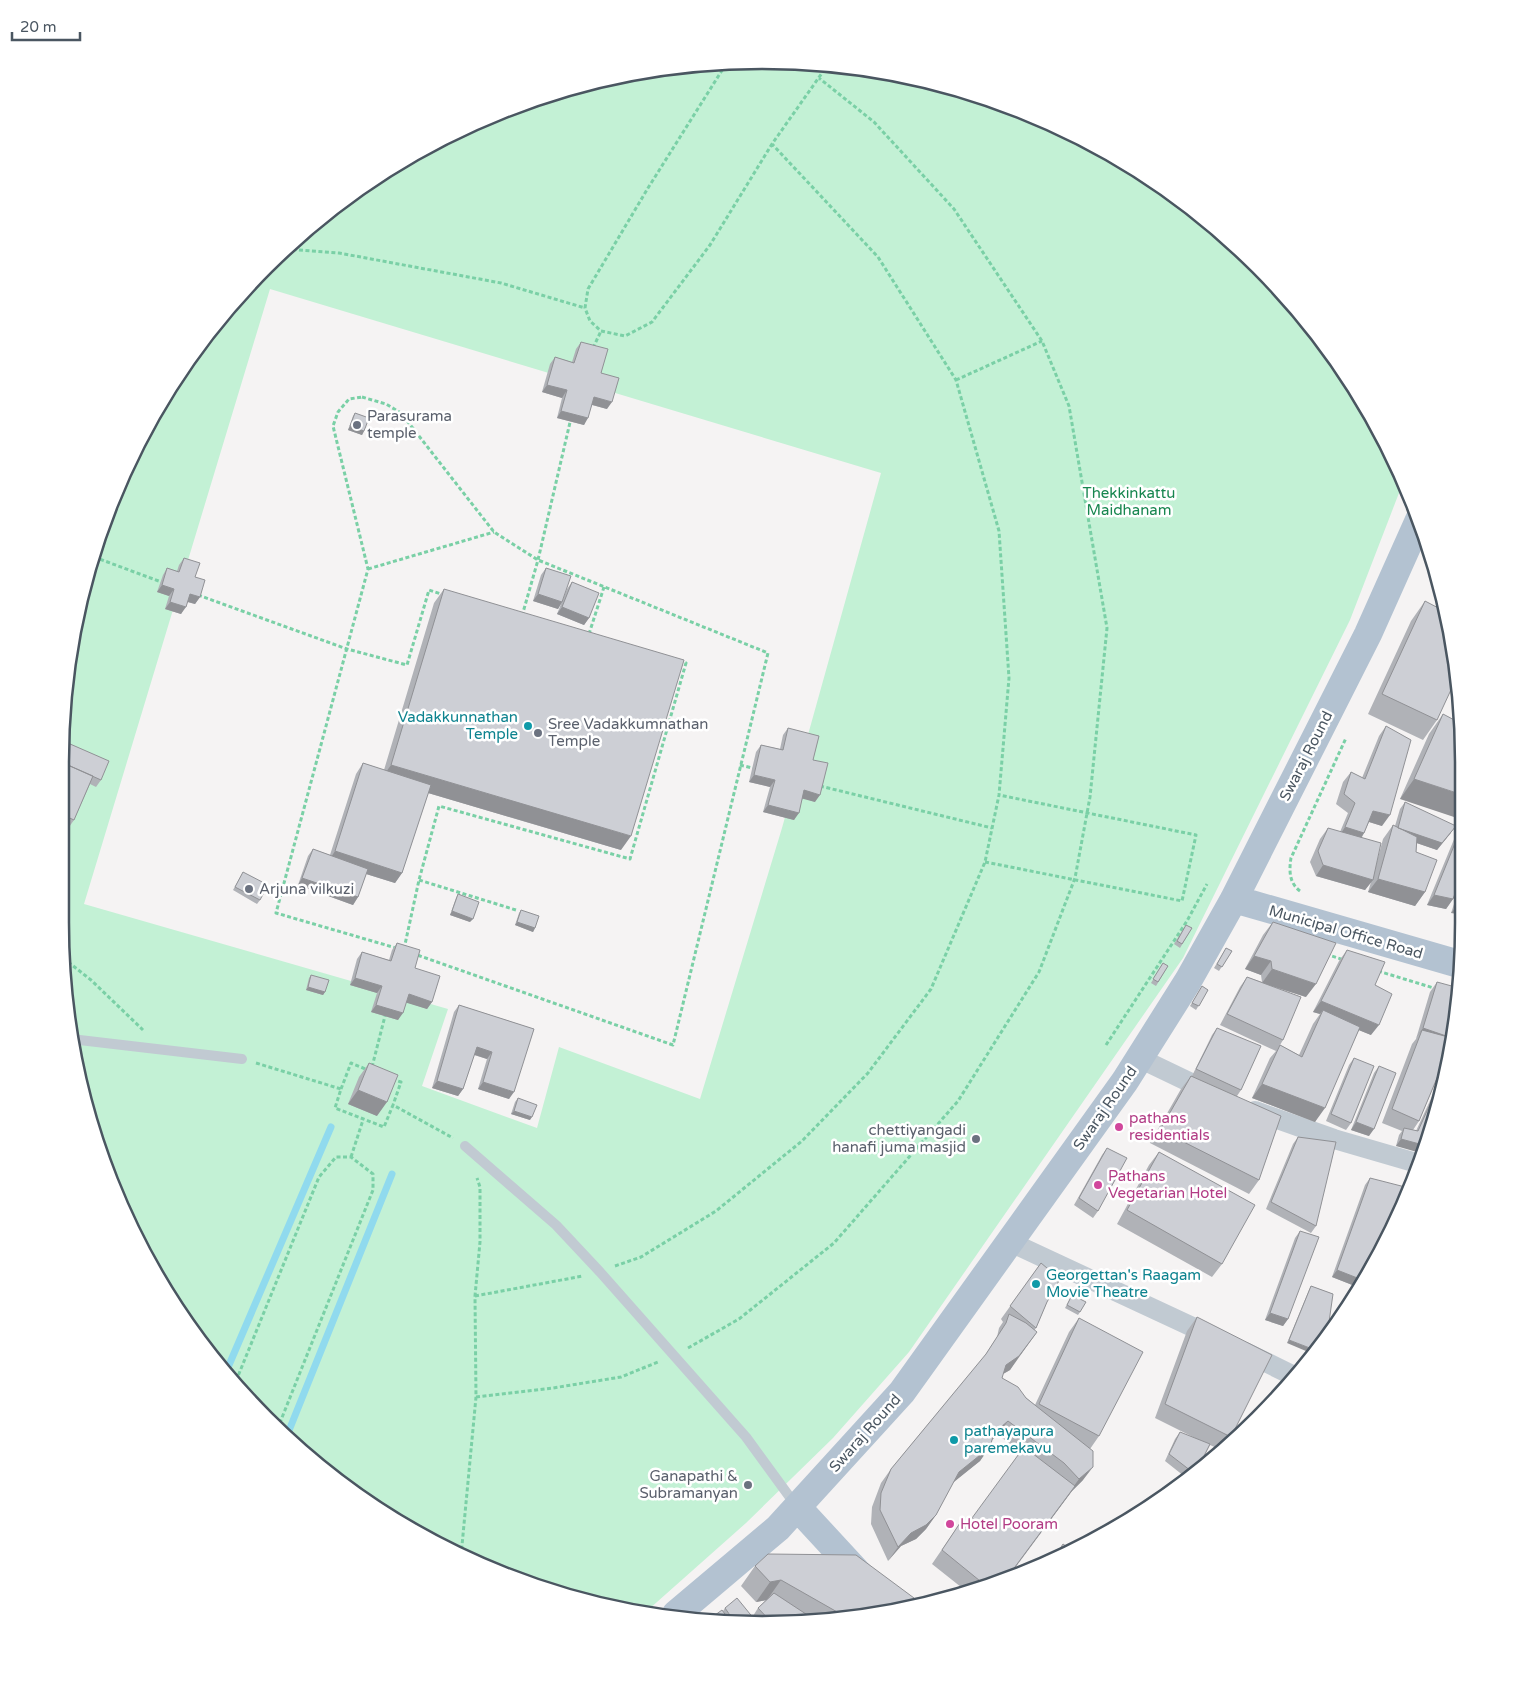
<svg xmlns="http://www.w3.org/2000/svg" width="1524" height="1685" font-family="'Varela Round',sans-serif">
<rect width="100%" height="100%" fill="#f5f3f3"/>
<path fill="#c3f1d5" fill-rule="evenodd" d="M762 60 899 73 1030 113 1152 178 1258 265 1346 372 1404 480 1350 620 1183 958 909 1352 833 1438 746 1523 648 1610 581 1601 451 1552 334 1480 205 1351 132 1233 74 1060 60 923 61 716 74 625 114 493 178 372 265 266 372 178 493 114 625 74ZM270 289 881 473 782 828 700 1099 559 1047 537 1128 422 1086 448 1009 84 904Z"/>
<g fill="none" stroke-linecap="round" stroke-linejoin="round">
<path stroke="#90daee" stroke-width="7" d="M226 1372 331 1127
M288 1433 392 1174"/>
<path stroke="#7ad0a6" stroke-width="3" stroke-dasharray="4 2.5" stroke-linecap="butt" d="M726 64 648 188 588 289 585 308 590 321 601 331 625 336 652 322 710 245 772 144 827 66
M286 249 339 253 501 283 585 308
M593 348 601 331
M956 380 1042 341
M362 397 386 404 401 413 494 532 538 560 768 653 673 1045 403 950 276 913 368 569 333 426 338 412 349 399Z
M94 557 164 583
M368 569 494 532
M198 595 347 649 407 665 429 590 444 595
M522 616 538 560 571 418
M589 634 604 587
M740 765 756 769
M820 786 992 828
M985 862 1182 901 1196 835 999 795
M419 880 516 910
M1300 891C1289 883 1289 870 1291 858L1346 738
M404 949 419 880 439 806 630 859 686 663 679 661
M1326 954 1344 960
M63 958 91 980 143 1030
M1378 971 1437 989
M1106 1045 1187 921 1207 884
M256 1063 341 1089 335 1108 384 1127 393 1105 453 1138
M372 1067 386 1012
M392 1079 401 1082 393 1105
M341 1089 351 1063 368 1070
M351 1157 363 1120
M615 1266 641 1257 716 1211 802 1141 868 1073 931 989 985 862 999 795 1009 678 999 531 956 380 878 257 772 144
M475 1296 583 1276
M688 1348 739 1319 834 1243 958 1101 1039 972 1075 878 1090 797 1107 628 1069 406 1042 341 954 209 874 122 819 78
M236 1381 319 1177 336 1157H351L373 1174V1190L279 1425
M476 1397 553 1388 621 1377 658 1362
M461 1556 476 1397 475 1296 480 1242V1187L477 1178"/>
<path stroke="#c1cad2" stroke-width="10" d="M71 1039 242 1059
M465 1146 556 1225 600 1272 746 1437 797 1507"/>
<path stroke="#c1cad2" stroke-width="20" d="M1139 1058 1212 1093
M1255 1111 1334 1139 1420 1164
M1010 1242 1214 1337
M1245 1352 1296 1377"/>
<path stroke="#b3c2d1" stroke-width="28" d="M1234 899 1459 964
M798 1508 894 1612
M676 1614 778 1528 902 1392 1125 1081 1188 981 1234 899 1368 634 1419 520"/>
</g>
<path fill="#b0b2b7" d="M581 342 601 373 607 409 592 405 584 425 557 418 562 398 542 392 550 364 555 357 572 362 576 349Z
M355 413 364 431 362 435 348 430 353 416Z
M184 558 195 577 200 597 195 604 187 602 181 614 165 609 169 596 157 592 163 575 167 568 177 571 179 565Z
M546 568 562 602 558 609 533 601 541 575Z
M572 582 589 618 584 625 557 614 567 589Z
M444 589 621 850 428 793 402 873 395 883 366 874 358 897 353 905 298 885 308 856 313 849 330 855 356 774 363 763 384 770 434 603Z
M1425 601 1437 720 1423 740 1368 714 1411 621Z
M1443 714 1455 740 1457 741 1459 731 1461 729 1464 762 1400 799 1429 734Z
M1386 726 1382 826 1369 822 1364 833 1362 837 1376 865 1383 839 1393 825 1395 826 1400 809 1405 802 1451 833 1437 850 1417 843 1416 852 1425 892 1415 906 1368 892 1371 882 1365 890 1316 876 1310 862 1320 839 1328 828 1340 832 1348 813 1336 804 1343 782 1351 772 1362 778 1379 736Z
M788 728 813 760 815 802 803 798 794 820 763 812 770 787 749 782 756 752 761 745 780 749 783 735Z
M61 740 101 780 96 787 90 784 74 820 67 830 61 828Z
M1463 824 1461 877 1453 899 1446 909 1427 905 1457 832Z
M243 872 260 900 257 904 233 890Z
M1461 883 1460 914 1451 913Z
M458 894 470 922 450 915 456 898Z
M521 910 535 928 533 932 515 925 519 913Z
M1273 922 1306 997 1271 986 1283 1040 1280 1045 1299 1055 1313 1024 1320 1014 1313 1012 1339 961 1347 950 1375 985 1371 1035 1359 1030 1315 1122 1252 1098 1270 1058 1276 1051 1220 1025 1240 987 1247 977 1262 982 1261 975 1245 969 1263 935Z
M1186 925 1192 928 1180 948 1174 944Z
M397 943 415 968 432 1002 427 1009 406 1002 398 1020 371 1012 377 993 350 985 357 959 362 952 389 960 392 950Z
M1226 948 1232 951 1219 971 1214 968Z
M1163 963 1168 966 1156 986 1151 983Z
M311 975 325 992 323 995 306 990 309 978Z
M1437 982 1449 1050 1419 1121 1413 1130 1416 1131 1446 1066 1427 1148 1396 1146 1399 1135 1402 1131 1382 1123 1412 1044 1416 1039 1430 992Z
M1202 986 1208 990 1196 1010 1190 1006Z
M459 1005 534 1029 509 1099 478 1089 487 1059 474 1055 463 1089 458 1096 432 1088 454 1012Z
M1217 1028 1241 1090 1237 1096 1259 1180 1249 1194 1150 1143 1181 1089 1191 1076H1192L1212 1035Z
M1354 1058 1351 1123 1346 1130 1326 1121 1349 1065Z
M369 1063 377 1116 348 1104 359 1077Z
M1379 1066 1369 1136 1351 1130 1374 1073Z
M518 1098 530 1120 511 1114 515 1102Z
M1298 1137 1316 1226 1311 1233 1266 1209 1293 1144Z
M1107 1148 1098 1211 1093 1218 1074 1205 1102 1155Z
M1159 1152 1222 1264 1212 1277 1117 1224 1149 1165Z
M1370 1178V1274L1360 1288 1332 1277 1365 1185Z
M1300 1231 1288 1319 1283 1326 1265 1320 1295 1238Z
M1041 1263 1047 1302 1036 1328 1010 1370 1003 1374 1002 1378 1035 1405 1069 1332 1079 1318 1099 1436 1090 1449 1083 1480 1072 1491 1007 1579 966 1591 932 1564 960 1523 966 1527 1021 1452 998 1435 992 1440 980 1461 953 1482 936 1515 926 1529 916 1539 901 1546 888 1561 871 1524 872 1507 881 1483 891 1469 984 1357 997 1337 999 1328 1003 1322 1001 1319Z
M1311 1286 1333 1294 1287 1343 1309 1290Z
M1072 1295 1080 1312 1078 1315 1065 1308Z
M1197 1317 1231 1437 1221 1450 1210 1445 1195 1474 1189 1480 1165 1461 1175 1439 1180 1432 1197 1439 1155 1418 1187 1331Z
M1289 1375 1290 1386 1272 1402 1282 1386Z
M755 1566 899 1611 762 1625 711 1618 723 1611 725 1608 753 1616 758 1608 766 1600 756 1602 741 1586Z"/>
<path fill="#909195" d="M547 385 567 390 562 398 542 392Z
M594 397 612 402 607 409 589 404Z
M561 411 588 418 584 425 557 418Z
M350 426 364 431 362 435 348 430Z
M162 585 174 589 169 596 157 592Z
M190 594 200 597 195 604 185 601Z
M538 594 562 602 558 609 533 601Z
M170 602 186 607 181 614 165 609Z
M562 607 589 618 584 625 557 614Z
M391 765 631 836 621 850 381 779Z
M754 775 775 780 770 787 749 782Z
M1414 779 1463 795V820L1400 799Z
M804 790 820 795 815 802 800 798Z
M768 805 799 813 794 820 763 812Z
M1373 811 1390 815 1382 826 1366 821Z
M1456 826 1437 850 1393 835 1398 828Z
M1345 827 1364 833 1357 844 1338 838Z
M335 851 402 873 395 883 328 862Z
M1323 865 1373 880 1365 890 1316 876Z
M302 878 358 897 353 905 298 885Z
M1378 879 1425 892 1415 906 1368 892Z
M1434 895 1453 899 1446 909 1427 905Z
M1459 903H1461L1460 914 1451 913Z
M452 911 473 919 470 922 450 915Z
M517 922 535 928 533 932 515 925Z
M1254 956 1271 961 1261 975 1245 969Z
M1272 969 1316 984 1306 997 1262 983Z
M355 978 382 986 377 993 350 985Z
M308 987 325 992 323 995 306 990Z
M409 994 432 1002 427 1009 404 1002Z
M1321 1001 1379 1025 1371 1035 1321 1015 1323 1010 1320 1014 1313 1012Z
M376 1005 403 1013 398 1020 371 1012Z
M1423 1028 1452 1038 1450 1050 1418 1040 1422 1030 1415 1039Z
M477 1047 492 1052 487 1059 472 1054Z
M437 1081 463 1089 458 1096 432 1088Z
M483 1082 514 1092 509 1099 478 1089Z
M1262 1084 1325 1108 1315 1122 1252 1098Z
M358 1090 387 1102 377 1116 348 1104Z
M514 1111 532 1117 530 1120 511 1114Z
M1356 1122 1374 1129 1369 1136 1351 1130Z
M1401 1139 1427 1146 1424 1154 1396 1146Z
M1337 1270 1365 1281 1360 1288 1332 1277Z
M1270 1313 1288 1319 1283 1326 1265 1320Z
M1037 1332 1010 1370 996 1378 1006 1365Z
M1289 1340 1315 1350 1313 1354 1287 1343Z
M1008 1421 998 1435 984 1446 994 1433Z
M990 1447 980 1461 949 1486 959 1472Z
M1093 1467 1083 1480 1072 1491 1006 1579 1079 1479Z
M936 1515 926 1529 916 1539 901 1546 888 1561 898 1547 911 1533Z
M781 1580 767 1600 756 1602 770 1582Z"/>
<path fill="#cdcfd5" stroke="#909195" d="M581 342 608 349 601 373 619 378 612 402 594 397 588 418 561 411 567 390 547 385 555 357 574 363Z
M355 413 369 418 364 431 350 426Z
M184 558 200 563 195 577 205 580 200 597 190 594 186 607 170 602 174 589 162 585 167 568 179 572Z
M546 568 571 576 562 602 538 594Z
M572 582 599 593 589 618 562 607Z
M444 589 684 660 631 836 391 765Z
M1425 601 1446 612 1450 625 1456 679 1437 720 1382 694Z
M1443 714 1460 723V726L1455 740 1462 743 1464 762 1463 795 1414 779Z
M1386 726 1411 740 1390 815 1373 811 1364 833 1345 827 1355 803 1344 794 1351 772 1365 779Z
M788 728 819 736 813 760 828 763 820 795 804 790 799 813 768 805 775 780 754 775 761 745 783 750Z
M61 740 109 761 101 780 61 762Z
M61 762 93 776 74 820 61 814Z
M363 763 431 785 402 873 335 851Z
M1405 802 1456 826 1442 843 1398 828Z
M1393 825 1417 837 1416 852 1437 860 1425 892 1378 879Z
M1462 826 1461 877 1453 899 1434 895Z
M1328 828 1381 843 1373 880 1323 865 1318 851Z
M313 849 368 869 358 897 302 878Z
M243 872 268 885 260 900 235 887Z
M458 894 479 902 473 919 452 911Z
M521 910 539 916 535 928 517 922Z
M1273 922 1336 943 1316 984 1272 969 1271 961 1254 956Z
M1186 925 1192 928 1182 944 1177 941Z
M397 943 420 950 415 968 440 976 432 1002 409 994 403 1013 376 1005 382 986 355 978 362 952 391 961Z
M1226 948 1232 951 1222 967 1217 964Z
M1347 950 1385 962 1375 985 1392 994 1379 1025 1321 1001Z
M1163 963 1168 966 1158 982 1153 979Z
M311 975 329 980 325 992 308 987Z
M1247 977 1301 997 1283 1040 1227 1014Z
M1437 982 1459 988 1458 1014 1452 1038 1423 1028Z
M1202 986 1208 990 1199 1006 1192 1003Z
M459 1005 534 1029 514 1092 483 1082 492 1052 477 1047 463 1089 437 1081Z
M1323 1010 1360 1027 1325 1108 1262 1084 1280 1045 1302 1057Z
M1217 1028 1261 1046 1241 1090 1196 1069Z
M1422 1030 1452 1038 1450 1047 1419 1121 1392 1109Z
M1354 1058 1374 1066 1351 1123 1331 1114Z
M369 1063 398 1075 387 1102 358 1090Z
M1379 1066 1396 1073 1374 1129 1356 1122Z
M1444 1073 1427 1146 1401 1139 1404 1128 1418 1131Z
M1191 1076 1281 1116 1259 1180 1160 1130Z
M518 1098 537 1105 532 1117 514 1111Z
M1298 1137 1336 1142 1316 1226 1271 1202Z
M1107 1148 1127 1158 1098 1211 1079 1198Z
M1159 1152 1255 1205 1222 1264 1127 1210Z
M1370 1178 1409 1188 1370 1274 1365 1281 1337 1270Z
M1300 1231 1319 1237 1288 1319 1270 1313Z
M1041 1263 1060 1279 1047 1302 1036 1328 1010 1306Z
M1311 1286 1333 1294 1329 1322 1334 1325 1315 1350 1289 1340Z
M1072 1295 1086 1302 1080 1312 1067 1305Z
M1009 1314 1026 1323 1037 1332 1019 1356 1006 1365 1002 1378 1018 1387 1026 1398 1093 1451V1467L1079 1479 1064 1463 1008 1421 994 1433 990 1447 959 1472 936 1515 926 1525 911 1533 898 1547 880 1510 881 1493 891 1469 986 1354 1006 1323Z
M1197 1317 1272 1355 1231 1437 1165 1404Z
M1079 1318 1143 1352 1099 1436 1039 1404Z
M1289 1375 1295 1378 1290 1386 1276 1399Z
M1180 1432 1210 1444 1195 1474 1169 1454Z
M1024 1447 1075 1486 1006 1579 985 1585 942 1550 960 1523 969 1529 976 1521 972 1518Z
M1063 1544 1070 1549 1054 1558Z
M768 1554 856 1555 914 1598 919 1606 899 1611 846 1617 781 1580 770 1582 755 1566Z
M774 1593 815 1620 773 1624 758 1608Z
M737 1598 759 1625 734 1621 725 1608Z
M722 1610 730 1621 711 1618Z"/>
<g fill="#6b7280" stroke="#fff" stroke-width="2">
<circle cx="357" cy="425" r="5"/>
<circle cx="538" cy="733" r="5"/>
<circle cx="249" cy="889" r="5"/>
<circle cx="976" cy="1139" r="5"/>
<circle cx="748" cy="1485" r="5"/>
</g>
<g fill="#0f9aa8" stroke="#fff" stroke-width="2">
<circle cx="528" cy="726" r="5"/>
<circle cx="1036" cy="1284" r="5"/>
<circle cx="954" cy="1440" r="5"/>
</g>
<g fill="#d1479c" stroke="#fff" stroke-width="2">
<circle cx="1119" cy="1127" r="5"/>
<circle cx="1098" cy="1185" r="5"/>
<circle cx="950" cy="1524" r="5"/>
</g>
<g text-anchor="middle" stroke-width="5" stroke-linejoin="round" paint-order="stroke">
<g font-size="15" fill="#5b616d" stroke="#fff" text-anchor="start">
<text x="367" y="421">Parasurama<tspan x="367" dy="17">temple</tspan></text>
<text x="548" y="729">Sree Vadakkumnathan<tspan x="548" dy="17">Temple</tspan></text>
<text x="259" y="894">Arjuna vilkuzi</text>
<text x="966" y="1135" text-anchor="end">chettiyangadi<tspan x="966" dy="17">hanafi juma masjid</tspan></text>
<text x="738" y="1481" text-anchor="end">Ganapathi &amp;<tspan x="738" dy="17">Subramanyan</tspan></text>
</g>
<g font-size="15" fill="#17864f" stroke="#fff">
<text x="1129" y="498">Thekkinkattu<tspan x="1129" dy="17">Maidhanam</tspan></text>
</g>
<g font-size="15" fill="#0d838f" stroke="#fff" text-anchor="start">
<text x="518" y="722" text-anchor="end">Vadakkunnathan<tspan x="518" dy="17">Temple</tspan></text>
<text x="1046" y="1280">Georgettan's Raagam<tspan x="1046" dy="17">Movie Theatre</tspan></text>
<text x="964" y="1436">pathayapura<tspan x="964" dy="17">paremekavu</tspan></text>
</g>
<g font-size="15" fill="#4a5661" stroke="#fff">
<text transform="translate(1306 756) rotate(-63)" y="5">Swaraj Round</text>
<text transform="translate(1346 932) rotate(16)" y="5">Municipal Office Road</text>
<text transform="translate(1105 1108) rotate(-55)" y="5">Swaraj Round</text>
<text transform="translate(865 1433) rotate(-48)" y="5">Swaraj Round</text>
</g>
<g font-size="15" fill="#b23c85" stroke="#fff" text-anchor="start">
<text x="1129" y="1123">pathans<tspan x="1129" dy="17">residentials</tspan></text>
<text x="1108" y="1181">Pathans<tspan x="1108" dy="17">Vegetarian Hotel</tspan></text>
<text x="960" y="1529">Hotel Pooram</text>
</g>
</g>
<path d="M0 0H1524V1685H0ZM762 69H762A693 693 0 0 1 1455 762V923A693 693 0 0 1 762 1616H762A693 693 0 0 1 69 923V762A693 693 0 0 1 762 69Z" fill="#fff" fill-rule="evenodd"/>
<path fill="none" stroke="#4a5661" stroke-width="2.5" d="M762 69H762A693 693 0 0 1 1455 762V923A693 693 0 0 1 762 1616H762A693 693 0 0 1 69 923V762A693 693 0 0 1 762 69Z"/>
<path d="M12 32v8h68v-8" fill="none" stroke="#4a5661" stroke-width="2.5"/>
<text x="20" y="32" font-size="15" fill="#4a5661" stroke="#ffffff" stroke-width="4" paint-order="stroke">20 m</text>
</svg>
